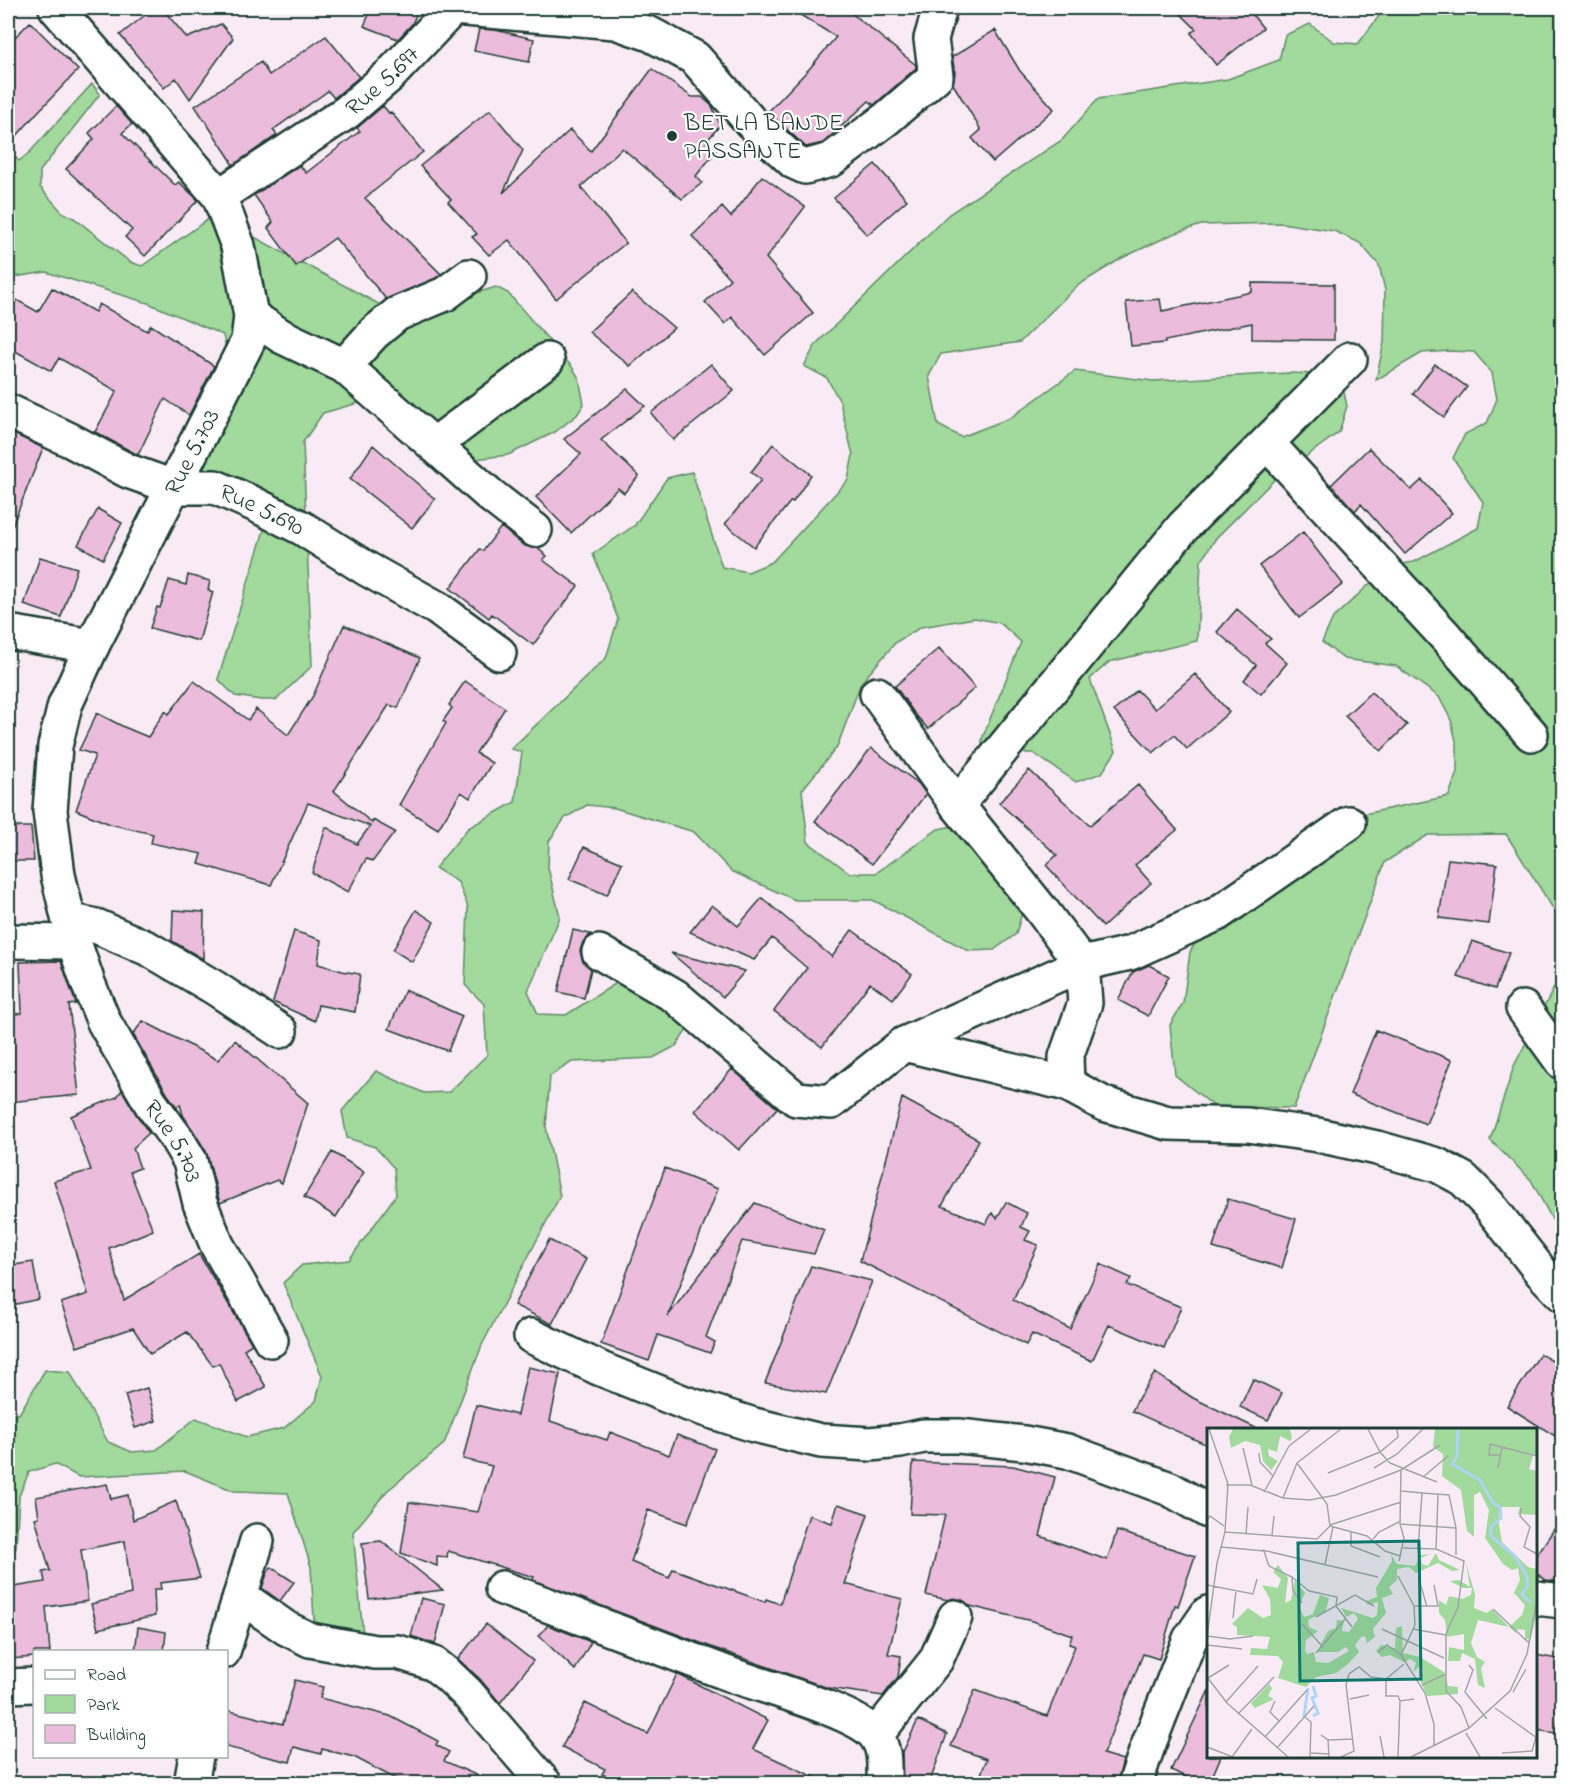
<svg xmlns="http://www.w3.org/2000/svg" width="1570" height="1791" font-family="'Indie Flower',sans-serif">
<rect width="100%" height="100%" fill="#f9ebf5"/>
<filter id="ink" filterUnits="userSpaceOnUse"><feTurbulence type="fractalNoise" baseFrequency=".0167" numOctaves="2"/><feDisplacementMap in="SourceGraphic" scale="12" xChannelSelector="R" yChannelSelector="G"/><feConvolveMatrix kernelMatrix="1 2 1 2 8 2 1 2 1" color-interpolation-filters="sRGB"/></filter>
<g filter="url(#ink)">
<path fill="#a2d99d" stroke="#608b68" stroke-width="1.5" d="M1385 8H1562V1238L1531 1180 1490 1140 1514 1066 1562 972 1559 918 1506 834 1428 835 1385 862 1294 1108 1215 1107 1175 1075 1170 1025 1183 1003 1190 952 1216 907 1345 818 1449 796 1457 772V745L1451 720 1439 697 1396 666 1344 659 1322 642 1333 618 1389 566 1414 562 1478 528 1483 502 1453 458 1465 434 1487 423 1497 399 1492 373 1474 352 1449 351 1422 353 1376 380 1384 342 1385 290 1379 265 1360 243 1334 231 1281 223 1201 225 1173 234 1122 258 1077 286 1020 342 941 354 929 376 938 425 961 437 1010 418 1075 371 1153 381 1289 373 1316 374 1341 379 1347 406 1339 432 1273 481 1216 538 1201 561 1197 641 1109 662 1090 679 1116 751 1102 773 1076 782 1033 753H1006L982 765V739L1021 642 1000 623 975 618 921 627 896 642 861 683 837 747 802 790 808 842 850 873H876L938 829 963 824 1023 909 1016 934 994 950 969 951 873 900H795L731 871 694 832 615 808 587 805 565 818 549 841 548 868 560 917 528 991 538 1014 566 1015 621 980 677 976 692 997 691 1024 676 1046 653 1058 572 1062 550 1076 546 1127 560 1196 482 1345 444 1444 387 1491 353 1532 363 1634 336 1637 314 1620 311 1567 288 1493 234 1491 185 1471 79 1477 55 1464 29 1472 19 1496 16 1548 8 1558V1413L19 1414 45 1370 70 1372 108 1442 132 1452 156 1450 196 1418 247 1437 284 1428 316 1401 322 1376 283 1283 302 1265 349 1260 396 1195 394 1168 375 1147 347 1138 342 1111 376 1071 424 1093 449 1092 487 1055 484 1004 465 985 468 907 458 882 435 868 468 828 515 802 522 752 511 749 606 658 618 619 593 554 635 525 667 478 692 472 722 567 748 572 772 562 848 480 853 455 840 402 827 378 804 366 816 344 949 214 1062 140 1098 99 1228 79 1279 60 1285 35 1310 24 1334 42 1358 44Z
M92 84 100 94 40 171V187L62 212 74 218 130 262 142 266 207 220 221 219 397 314 403 315 496 287 508 293 572 367 579 378 584 404 577 415 555 432 508 455 467 460 379 397 323 413 303 442 312 666 276 700H261L235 696 218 679 265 527 194 482 226 349 223 335 148 303 46 272 8 278V150L19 161 29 153Z"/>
<path fill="#ecbcdd" stroke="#1f3d34" stroke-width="1.5" d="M154 8H162L187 38 221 24 233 38 190 99 176 78 164 88 120 35Z
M372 8H419L412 24 398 39 364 26Z
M789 8H845L916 65V68L874 105 869 101 823 143 806 147 768 112 810 68 836 37Z
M1175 8H1247L1263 28 1216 65 1191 33 1196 29Z
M30 22 78 70 35 115 8 146V44Z
M479 29 495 30 534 39 529 62 474 51Z
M995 30 1020 71 1054 109 993 162 972 138 981 130 953 84 955 73 952 57Z
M326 36 359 77 334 98 328 91 273 130 277 135 233 165 230 161 231 160 195 106 261 62 269 75Z
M652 69 692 97H702L712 106 720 125 706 142 716 151 696 176 702 183 682 199 622 148 581 187 626 243 556 299 509 240 489 255 472 237 477 234 448 202 451 199 420 166 490 110 523 150 503 193 570 130 591 151Z
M116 106 132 124 122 133 175 185 179 182 198 200 145 256 125 237 132 230 66 169 94 139 89 133Z
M383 106 389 113 391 112 423 152 365 198 441 274 436 278 386 299 335 238 296 266 268 228 273 222 254 195 300 165 306 173 360 131 357 128Z
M875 164 907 200 867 235 834 198Z
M762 176 805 207 766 258 813 313 765 355 732 317 725 324 705 302 730 279 692 236 722 207 731 217Z
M1252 283 1334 284V340L1252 339V323L1165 341V343L1131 346 1126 302 1160 299 1162 311 1252 292Z
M52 288 95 312 99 304 147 331 151 325 214 366 189 415 165 399 138 455 95 432 117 391 59 358 51 371 8 347V295L38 312Z
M632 292 674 328 630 366 589 332Z
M711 364 734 391 673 440 651 413Z
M1435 364 1467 387 1444 417 1413 394Z
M627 389 645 406 601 440 639 476 624 493 618 488 571 533 536 497 581 454 564 439Z
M8 431 43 448 9 534H8Z
M773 444 811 475 793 502 791 501 754 547 725 524 761 480 751 472Z
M373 445 435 499 412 528 350 479Z
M1369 448 1411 490 1422 480 1452 513 1405 554 1361 504 1355 511 1331 485Z
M98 509 122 523 103 559 78 545Z
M501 527 523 545 532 548H537L547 556 543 560 578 586 533 645 492 614 489 618 450 588 480 549 483 551Z
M1303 532 1343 584 1299 618 1259 566Z
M40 557 77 568 61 617 24 605Z
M188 575 210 581 208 590 213 592 199 641 150 628 157 607 160 608 169 580 186 585Z
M1237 609 1271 639 1265 643 1287 663 1261 694 1244 680 1256 665 1217 632Z
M344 625 420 658 398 708 389 705 334 791 372 823 373 820 395 832 373 861 366 859 348 892 312 873 326 827 357 844 370 826 308 803 271 885 199 864 202 854 151 843 153 834 110 824 76 810 95 755 79 750 97 713 124 727 148 737 165 711 169 714 194 681 248 720 256 709 288 735 313 696Z
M939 648 975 688 928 729 914 713 895 686Z
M1195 674 1229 712 1187 749 1174 735 1153 753 1114 711 1137 690 1155 709Z
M465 681 505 708 476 753 492 763 470 798 461 792 438 829 399 805 446 723 443 721 452 708 449 705Z
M1371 692 1407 725 1381 751 1345 716Z
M871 748 919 784 926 794 872 864 815 821Z
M1029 770 1090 825 1138 785 1177 830 1135 865 1151 883 1103 927 1046 865 1057 855 999 803Z
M8 827H31L34 861H8Z
M584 847 622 863 607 895 569 879Z
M1448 859 1497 864 1489 924 1439 918Z
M762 898 832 957 852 930 912 974 893 999 870 983 822 1047 774 1011 807 968 772 938 754 960 690 932 712 905 738 926Z
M173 910 204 912 203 959 172 941Z
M416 910 434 922 412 962 393 950Z
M573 930 594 935 589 936 583 942 580 951 583 962 591 969 584 998 558 992Z
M294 931 321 940 318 964 342 971 360 974 355 1012 318 1005 315 1021 273 1002Z
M1472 941 1509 953 1495 989 1458 977Z
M671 953 745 971 723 997Z
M61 961 76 1004 69 1005 79 1095 8 1102V1015L22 1013 20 962Z
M1149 965 1169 976 1148 1016 1118 1000 1133 972Z
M405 990 462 1016 448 1051 389 1029Z
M143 1021 218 1060 235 1040 308 1103 282 1183 277 1180 220 1203 206 1151 183 1115 180 1104 177 1107 168 1095 133 1034Z
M1376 1030 1452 1060 1426 1124 1350 1094Z
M732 1069 777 1108 739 1150 695 1111Z
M122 1090 136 1114 149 1133 133 1148 140 1168 130 1172 153 1230 109 1248 124 1300 199 1254 252 1344 244 1349 266 1387 238 1402 219 1363 213 1366 187 1332 150 1354 133 1328 77 1347 61 1303 88 1294 54 1181 91 1170 71 1116 117 1097Z
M902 1098 979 1140 942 1206 986 1224 992 1213 997 1218 1006 1202 1027 1213 1021 1227 1030 1231 1025 1240 1038 1245 1013 1300 1070 1329 1100 1264 1131 1278 1127 1285 1181 1307 1164 1348 1109 1325 1092 1361 1032 1334 1026 1345 860 1261Z
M332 1152 364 1172 336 1217 304 1197Z
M665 1168 718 1189 668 1316 755 1203 824 1230 814 1254 742 1241 706 1337 715 1342 710 1353 658 1335 649 1361 601 1344Z
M1228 1199 1296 1219 1282 1268 1213 1248Z
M549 1240 586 1259 552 1324 514 1305Z
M33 1262 39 1299 8 1306V1266Z
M811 1266 872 1281 826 1394 765 1383Z
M1540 1354 1563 1367V1441L1507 1406Z
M528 1367 560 1374 550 1421 607 1440 610 1432 669 1455 677 1435 715 1449 687 1524 648 1510 631 1562 669 1578 673 1569 765 1602 766 1599 780 1604 809 1515 832 1523 838 1504 868 1514 845 1584 902 1599 888 1654 901 1656 898 1677 883 1696 828 1688 714 1648 533 1580 534 1577 448 1551 447 1557 437 1556V1566L401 1553 409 1502 478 1512 492 1466 463 1459 476 1405 517 1415Z
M1155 1373 1193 1398 1260 1430H1209L1207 1445 1132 1411 1139 1397Z
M1253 1379 1282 1393 1268 1420 1240 1407Z
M147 1388 156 1421 135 1428 125 1395Z
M913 1462 1013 1466 1055 1477 1040 1536 1107 1560 1117 1531 1195 1556 1178 1606 1175 1605 1159 1659 1143 1654 1103 1754 1123 1760 1117 1784H977L987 1759 951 1746 975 1690 1047 1716 1075 1646 1069 1644 1072 1635 1032 1621 970 1606 962 1600 954 1598 948 1600 926 1595 945 1515 910 1514Z
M107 1484 111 1499 128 1495 133 1520 176 1501 200 1578 160 1583 161 1589H154L155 1616 98 1629 91 1604 131 1594 125 1541 81 1550 88 1601 46 1607 50 1652H34V1657L10 1659V1652L8 1653V1588L45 1582 43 1572 50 1571 35 1518 39 1517 36 1497Z
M1563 1516V1582L1546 1580 1536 1573V1556Z
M381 1541 443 1590 369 1599 362 1543Z
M271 1567 294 1582 280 1601 262 1588 267 1574Z
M421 1598 445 1604 435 1644 411 1636Z
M486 1624 533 1661 500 1703 480 1679 458 1659Z
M548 1625 591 1642 575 1670 539 1636Z
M138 1627 166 1632 164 1652H135Z
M1536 1655 1563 1660V1696L1556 1733 1536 1730Z
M677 1674 768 1720 753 1749 830 1784H621L602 1774 605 1769 562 1747 585 1703 648 1734Z
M295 1680 323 1687 320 1698 390 1716 438 1741 436 1745 449 1752 444 1761 496 1784H405L354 1757 322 1749 321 1754 294 1747 290 1762 226 1747V1710L283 1724Z
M1209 1690V1756H1221L1209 1784H1200L1171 1770Z
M918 1720 947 1734 929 1784H903L902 1754Z"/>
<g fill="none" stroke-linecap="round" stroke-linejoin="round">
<defs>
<g id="minor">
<path id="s1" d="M219 196 347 112 390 75 453 8 615 22 650 34 695 58 750 121 794 162 805 167 831 160 886 119 936 76 931 39 940 8"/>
<path d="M251 316 281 336 344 366 434 445 547 360"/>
<path d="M344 366 374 333 397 314 445 294 469 276"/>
<path id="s2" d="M8 411 70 440 128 471 173 487H215L252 503 302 528 367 569 437 608 499 653"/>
<path d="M1267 443 1446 637 1531 734"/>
<path d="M434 445 490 495 535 530"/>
<path d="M8 632 92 646"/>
<path d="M877 694 957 805 1043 912 1082 964 1085 1003 1066 1057 1067 1084 1104 1104 1168 1123 1248 1125 1318 1135 1377 1148 1437 1165 1463 1179 1488 1204 1542 1273 1562 1294"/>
<path d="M957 805 1183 527 1350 359"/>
<path d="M69 920 96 926 149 949 215 988 280 1031"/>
<path id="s3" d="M8 941 74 942 58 875 50 811 55 746 65 705 92 646 248 341 251 316 238 246 219 196 56 8"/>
<path id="s4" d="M74 942 88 983 104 1022 152 1105 177 1139 190 1161 200 1203 217 1245 271 1340"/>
<path d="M599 952 675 996 796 1099 831 1102 904 1044 1082 964 1130 953 1217 914 1349 823"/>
<path d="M1523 1008 1562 1062"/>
<path d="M904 1044 1067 1084"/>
<path d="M531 1336 601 1369 685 1403 754 1425 821 1441 870 1444 900 1441 924 1436H959L1024 1443 1067 1451 1170 1489 1208 1511"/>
<path d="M502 1588C581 1617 659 1648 737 1677 767 1687 858 1713 875 1735 886 1748 884 1768 884 1784"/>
<path d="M240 1596 286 1628 310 1640 375 1652H398L417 1658 434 1664 448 1675 467 1693 545 1784"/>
<path d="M1536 1598 1562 1601"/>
<path d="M223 1652 257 1541"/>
<path d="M8 1686 34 1685"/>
<path d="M876 1735 936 1660 955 1617"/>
<path d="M191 1784 196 1756"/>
<path d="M1135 1784 1148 1746 1190 1639 1208 1613"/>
</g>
</defs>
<use href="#minor" stroke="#1f3d34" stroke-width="38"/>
<use href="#minor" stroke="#fff" stroke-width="33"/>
</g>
</g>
<circle fill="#1f3d34" stroke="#fff" stroke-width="2" cx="672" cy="136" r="6"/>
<g text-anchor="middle" stroke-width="4.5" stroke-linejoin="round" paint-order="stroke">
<g font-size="24" fill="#1f3d34" stroke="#fff">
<text dy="8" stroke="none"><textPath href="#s1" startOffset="200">Rue 5.697</textPath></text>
<text dy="8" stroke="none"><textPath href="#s3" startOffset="590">Rue 5.703</textPath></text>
<text dy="8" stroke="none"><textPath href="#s2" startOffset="276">Rue 5.690</textPath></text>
<text dy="8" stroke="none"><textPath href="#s4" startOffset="224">Rue 5.703</textPath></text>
</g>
<g font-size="24" fill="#1f3d34" stroke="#fff" text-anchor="start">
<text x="684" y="130">BET LA BANDE<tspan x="684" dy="28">PASSANTE</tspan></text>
</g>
</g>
<g transform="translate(1207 1428)">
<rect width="330" height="330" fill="#f9ebf5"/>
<path d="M26 1H83L85 10 83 13 73 8 70 24 61 21 62 28 71 33 64 42 56 33 53 17 38 13 24 20 22 9ZM228 1H330V28H326L322 41 330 43V87L311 86 313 79H292V97L295 114 321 139 330 141V184L324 210 318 212V202L311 201 309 205 302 199 271 192 264 215 270 229 278 234 274 240 278 260 271 257 268 231 255 225 253 233H241L242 219 257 222V206L240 209 238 192 232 185V172L239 177 242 168 255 171 264 167 265 160H256L243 153 252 152 263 159 259 136 268 166 267 180 280 185 285 181 302 199 315 187 318 177 307 165 313 152 311 140 305 142 296 136 278 110 282 82 273 64 267 67V109L260 103 254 62 235 48 236 26 226 19ZM229 125 232 132 253 142 245 143 231 135 209 145 202 139 190 141V152L182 159 186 166 175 170 179 185 166 201 168 209 160 215 158 208 154 209 148 217 152 224 141 236 129 245 109 249 99 259 71 250 76 234 71 228 43 227 44 220 60 221 63 209 30 207V199L25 196 41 180 56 190 64 187 63 171 55 157 71 160 74 151 66 144 71 137 81 150 78 175 84 172 88 152 98 165 92 178 97 189 106 186 113 167 122 170 119 183 101 192 102 199 111 203 99 212 98 222 100 226 107 224 109 234 121 235 142 223 139 219 131 224H110L121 203 129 200 130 192 137 193 135 203 142 204 151 191 147 185 139 189 134 180 166 190 170 187 171 174 160 177 159 173 170 169 169 160 185 133 184 126 190 136 208 138 213 128 215 127 223 126 214 130 215 136 221 138ZM195 198 196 225 213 229 237 244 241 258 251 259V266L220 268 213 252 216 242 212 239 206 244 209 235 203 231 197 234 183 227 175 229 169 223 174 217 188 220 189 200ZM62 256 65 260 61 268 67 271 48 280 44 275Z" fill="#a2d99d"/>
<path fill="none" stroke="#afd4f8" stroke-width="3" d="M251 1 250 29 245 36 273 52 286 75 293 79 294 90 284 99V108L307 127 319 146 321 157 315 166 324 175M106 258 109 268 105 270 111 285 106 288M97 289 101 260"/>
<path fill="none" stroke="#a2a5a8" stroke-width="1.5" d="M161 1 173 24 183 35 230 54M233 17 194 42 193 96 249 100M36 20 45 57M52 25 53 34 66 48 57 64M294 27H282L283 16 330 28M167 40 190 26 216 1M291 40 295 19M121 45 173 24 191 9 190 1M66 48 82 18 104 1M216 49 241 28M19 57H43L76 70 103 72 129 67 194 42M195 63 215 65 211 121M215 65 242 67 249 100V127M76 70 90 35 134 1M314 80 313 88 323 99 317 119 330 126M0 92 3 88 17 98M123 97 194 74M123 98 160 108 178 123 193 128M18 104 110 111 123 98 120 76 90 35M144 104V118L173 129M39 106 41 79M65 107 67 88M166 111 172 104 192 94M14 119 57 123 62 138 85 149 86 163 95 175M196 120 229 121 257 133 251 179 239 206V263L254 279 262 300M229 121 231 66M55 122 171 149M192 133 197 110 193 96M118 136 126 99M191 148 207 178M85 149 102 163 130 169 129 178 145 199M0 157 46 166 50 151M214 158 220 179M286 181 322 215M109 189 148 167 167 178M26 190 29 162M95 196 116 219M175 201 237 230M206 201 239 207M0 208 10 135 18 104 21 56 2 1M0 208 23 211 46 208M0 217 35 221M171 224 180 217 194 227M109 225 139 190M262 237 266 242 258 264 280 291M0 249 20 275 81 329M1 250 22 237M179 251V268H191L193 273 207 271M215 257 239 246M306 264 319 241M143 271 162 267M68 273 63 284 73 294M19 274 51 238M288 280 330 310M31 286 67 249M98 289 104 294 103 329M259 305 273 329M114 307 121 312 122 329M173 308 177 329M58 309 100 262M121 312 146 311M227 318V296L218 265 194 227 208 197 207 178H231L227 157M0 319 26 329M70 320 107 278M104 325 122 326M295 325 325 323 329 309M25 329 45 301M134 329 147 323 139 257 142 246 152 239 164 249 179 251 197 236M191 329 193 273M204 329 262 300 303 263 320 226 330 171"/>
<path fill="#0f766e" fill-opacity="0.15" stroke="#0f766e" stroke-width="3" d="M212 113 214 251 93 253 91 115Z"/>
<rect width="330" height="330" fill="none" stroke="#1f3d34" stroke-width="3"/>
</g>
<rect width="1570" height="1791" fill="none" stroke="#fff" stroke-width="30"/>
<rect x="15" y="15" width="1540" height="1761" fill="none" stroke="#1f3d34" stroke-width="2" filter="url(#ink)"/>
<rect x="33" y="1650" width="195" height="108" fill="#ffffff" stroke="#a5b1ae" stroke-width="1.5"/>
<rect x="45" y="1670" width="30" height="9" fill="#ffffff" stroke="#a5b1ae" stroke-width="1.5"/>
<text x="87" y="1680" font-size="18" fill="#1f3d34">Road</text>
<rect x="45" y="1695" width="30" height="18" fill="#a2d99d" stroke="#a5b1ae" stroke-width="1.5"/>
<text x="87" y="1710" font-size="18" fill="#1f3d34">Park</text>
<rect x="45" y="1725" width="30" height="18" fill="#ecbcdd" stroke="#a5b1ae" stroke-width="1.5"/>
<text x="87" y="1740" font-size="18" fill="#1f3d34">Building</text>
</svg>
